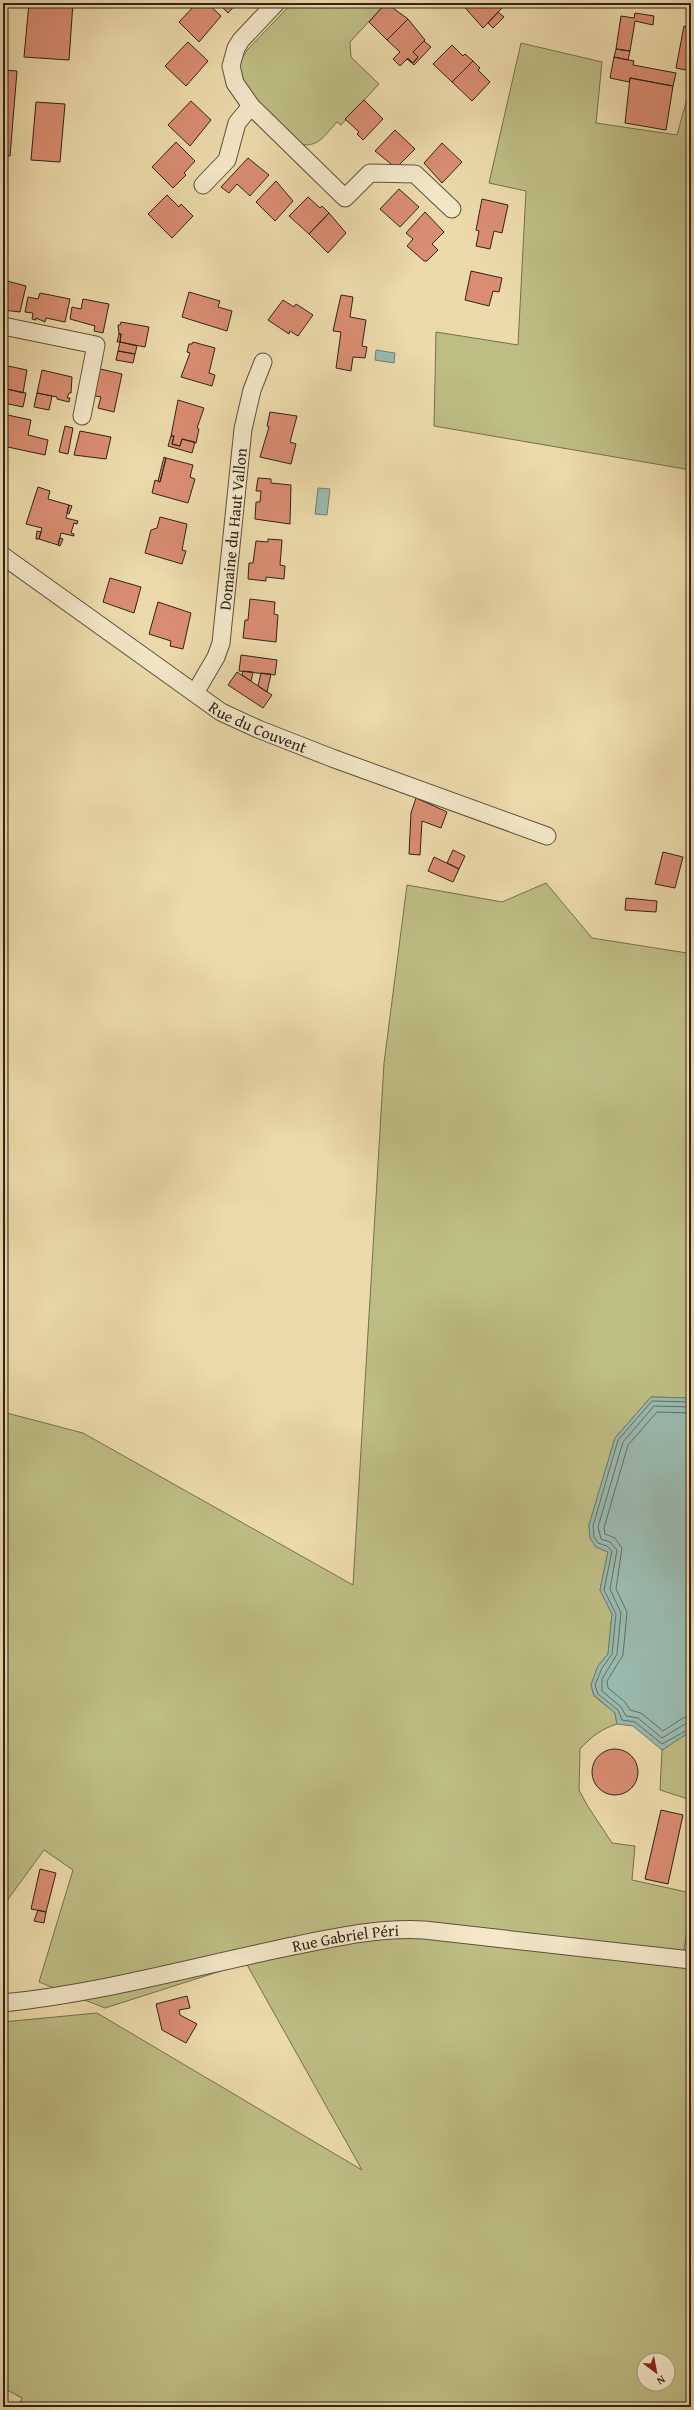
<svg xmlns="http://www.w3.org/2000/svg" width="694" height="2410" font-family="'Gentium Book Plus',serif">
<rect width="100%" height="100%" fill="#ecdaaa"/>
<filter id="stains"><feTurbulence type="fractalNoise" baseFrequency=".005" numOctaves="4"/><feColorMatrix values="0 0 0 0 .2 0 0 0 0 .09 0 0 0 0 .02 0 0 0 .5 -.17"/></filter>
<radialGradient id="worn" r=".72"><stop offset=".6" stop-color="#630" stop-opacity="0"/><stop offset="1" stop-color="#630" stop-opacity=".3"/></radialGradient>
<path fill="#bebd84" stroke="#76704e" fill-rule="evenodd" d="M292 3H386L350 42 351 57 379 84 341 125 337 122C324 136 317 150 296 143L245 92 239 70 242 58 248 49Z
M521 43 602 62 596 123 677 135 688 95 691 97V470L434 426 436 332 518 345 526 191 489 183Z
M546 883 592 938 687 953 691 956V1398L651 1397 615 1438 589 1525 590 1538 596 1547 608 1552 600 1590 612 1614 608 1654 598 1666 591 1685 594 1696 615 1713 617 1724C601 1729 591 1737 580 1749L579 1790 587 1805 612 1843 635 1846 632 1880 691 1893V1909L684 1949 691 1950V2407H18L22 2398 3 2388V2022L97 2013 362 2170 246 1963 105 2008 39 1982 73 1870 44 1850 3 1906V1412L83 1433 353 1585 384 1063 407 885 502 902ZM644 2360H668V2384H644Z
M691 1731V1800L660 1790 662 1750Z"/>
<path fill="#9abaaf" stroke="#6f7e73" d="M376 350 395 353 394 363 375 360Z
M318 488 330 489 327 515 315 514Z
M651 1397 691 1398V1731L662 1750 633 1726 617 1724 615 1713 594 1695 591 1685 598 1666 608 1654 612 1614 600 1590 608 1552 596 1547 590 1538 589 1525 615 1438Z"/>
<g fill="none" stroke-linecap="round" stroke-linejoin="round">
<path stroke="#646e64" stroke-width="1" d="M691 1402 652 1401 618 1440 593 1526 594 1537 598 1543 607 1546 612 1551 604 1590 616 1614 612 1654 602 1668 595 1685 598 1694 618 1710 622 1720 635 1722 662 1744 691 1728
M691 1407 654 1406 623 1442 598 1527 601 1539 610 1542 617 1550 610 1589 621 1613 617 1654 602 1679V1691L621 1707 626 1716 638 1718 662 1738 685 1724 691 1722
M691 1413 657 1412 628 1445 604 1528 605 1534 615 1538 622 1548 616 1589 627 1612 623 1655 607 1681 608 1688 625 1702 630 1710 641 1713 663 1731 683 1718 691 1716"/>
</g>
<path fill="#da8d72" stroke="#2f2319" d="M29 3H73L69 60 24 57Z
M197 3H207L221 16 199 42 179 22Z
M218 3H237L228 13Z
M386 3 408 19 387 40 369 22Z
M461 3H500L503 7 483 28Z
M498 12 504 17 493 28 488 23Z
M635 13 654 16 653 25 635 21 630 51 616 49 621 16 634 18Z
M408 19 425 40 413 52 418 57 413 63 408 58 400 66 393 59 400 52 387 40Z
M684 26 691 28V71L676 68Z
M424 41 431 47 414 65 407 59 413 63 418 57 413 52Z
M188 42 208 61 186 86 165 66Z
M452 45 463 56 465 54 473 61 452 82 433 64Z
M616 49 630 51 628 60 614 57Z
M614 57 634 61 633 65 676 73 673 86 630 78 629 82 610 78Z
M473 61 480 68 478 70 490 82 472 101 452 82Z
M3 70 17 71 10 156 3 155Z
M630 78 673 86 666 130 625 123Z
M364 100 383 119 363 140 357 134 359 132 345 119Z
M191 101 211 120 190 146 168 125Z
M36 102 65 104 60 162 31 160Z
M395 130 415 149 396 168 375 151Z
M176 142 195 161 184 173 186 175 173 188 152 167Z
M442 143 462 162 442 183 424 163Z
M248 158 269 175 250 196 237 184 229 193 221 187Z
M276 181 293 201 275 221 256 202Z
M399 189 419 207 400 227 380 209Z
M167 195 179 207 181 204 193 216 172 238 148 214Z
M308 197 320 208 322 206 329 213 309 234 289 216Z
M482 199 508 205 502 233 494 231 490 249 476 246 479 231 476 230Z
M425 212 444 232 432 244 438 250 427 261H424L407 246 413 239 406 233Z
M329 213 346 233 328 253 309 234Z
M471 271 502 278 499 292 493 291 489 306 465 300Z
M3 280 26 286 20 312 3 310Z
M189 292 220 301 218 307 232 311 227 331 182 317Z
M40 293 70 299 65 322 46 318 45 322 36 318V320L32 319 33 313 25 312 28 297 38 299Z
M341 295 353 297 350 317 366 320 362 346 367 347 365 358 353 357 351 371 336 368 341 332 333 331Z
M83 299 109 304 103 333 94 331 95 326 70 319 72 307 81 309Z
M283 300 294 307 296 304 313 315 298 336 290 331 289 334 268 320Z
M121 322 149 327 145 347 120 342 121 334H119L118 325H120Z
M119 334H121L120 342H117Z
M120 342 137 346 135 354 118 351Z
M193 342 215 348 209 373 215 375 212 386 181 377 190 353 187 352 189 344H192Z
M118 351 135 354 133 363 116 360Z
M3 365 27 370 23 393 3 388Z
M96 368 122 374 114 412 98 408 101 397 90 395Z
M42 370 72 377 71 393H69L67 398H70L69 402 57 399V397L37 393Z
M7 389 26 393 23 407 4 403Z
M37 393 52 396 49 410 34 407Z
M178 400 204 408 197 428 199 429 196 443 182 439 180 446 172 444 174 436H171Z
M270 412 297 416 290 442 296 444 291 464 260 457 269 427 267 426Z
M3 414 31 420 28 435 48 440 45 455 3 446Z
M65 426 73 428 68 454 59 452Z
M80 431 111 437 106 459 74 455Z
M171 436H174L172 444 180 446 182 439 195 442 192 453 168 446Z
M164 457 166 458 160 482 158 481Z
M166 458 193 465 190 477 195 479 188 503 152 493 155 480 160 482Z
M258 478 271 479V483L291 485 290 524 255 519 256 502H260L261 491H256Z
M38 487 50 491 48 499 69 505 66 518 78 521 77 524 74 523 71 533 74 534V536L61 533 58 545 39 539 42 528 26 524Z
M69 505 72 506 69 514 67 513Z
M160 517 187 524 182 550 186 551 182 564 145 553 151 530 157 528Z
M37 531 41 532 39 539H36Z
M60 538 63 539 60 546 58 545Z
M268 539 282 540 280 565 285 566 284 579 266 577V581L248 579 249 563H253L256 541 268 542Z
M110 578 141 587 134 613 103 602Z
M250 599 275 602 274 614 278 615 276 642 243 638 245 620H248Z
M158 602 191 613 183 649 170 646 171 641 149 634Z
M241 655 277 660 275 675 239 671Z
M243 671 253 672 251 681 242 675Z
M237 672 272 695 263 708 228 685Z
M261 673 271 674 267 692 258 686Z
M416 798 447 812 441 828 422 821 420 855 409 854 411 813Z
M453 850 465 856 459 869 447 863Z
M663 852 683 857 675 888 655 884Z
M434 857 459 869 453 882 428 871Z
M626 898 657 901 656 912 625 910Z
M592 1772a23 23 0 1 1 46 0a23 23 0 1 1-46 0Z
M661 1810 683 1815 668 1884 645 1879Z
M40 1869 56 1873 46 1912 31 1909Z
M38 1910 46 1912 44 1923 34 1921Z
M187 1996 190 2008 179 2010 180 2015 197 2024 186 2043 162 2030 156 2004Z"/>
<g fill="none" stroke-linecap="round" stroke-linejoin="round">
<defs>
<g id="street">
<path d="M276 3 241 40 236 48 231 66 235 83 251 106 345 198 370 173 415 174 452 209"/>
<path d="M203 185 227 160 237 123 251 106"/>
<path d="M3 326 96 345 82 416"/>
<path id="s1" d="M3 556 221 712 258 729 332 758 547 836"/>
<path id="s2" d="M195 693 216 657 221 643 243 429 252 390 263 362"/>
<path id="s3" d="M3 2003C94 1994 185 1969 274 1950 323 1940 374 1927 424 1930L691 1960"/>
</g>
</defs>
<use href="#street" stroke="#5e513d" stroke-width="19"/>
<use href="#street" stroke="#f3e7c8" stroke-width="17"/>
</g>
<g text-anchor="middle" stroke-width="4" stroke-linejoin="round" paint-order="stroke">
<g font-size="16" fill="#2f2319" stroke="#f3e7c8">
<text dy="6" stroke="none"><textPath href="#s2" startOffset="171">Domaine du Haut Vallon</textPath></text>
<text dy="6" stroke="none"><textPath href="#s1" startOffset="308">Rue du Couvent</textPath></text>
<text dy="6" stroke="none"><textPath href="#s3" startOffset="349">Rue Gabriel Péri</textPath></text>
</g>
</g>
<rect width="694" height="2410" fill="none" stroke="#ecdaaa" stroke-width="16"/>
<rect x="4" y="4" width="686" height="2402" fill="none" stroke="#2f2319" stroke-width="2"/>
<rect x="8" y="8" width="678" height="2394" fill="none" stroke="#2f2319"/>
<g transform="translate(656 2372) rotate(148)"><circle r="19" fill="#f3e7c8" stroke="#a59982"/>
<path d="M0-3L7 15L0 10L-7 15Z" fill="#8f2418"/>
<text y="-6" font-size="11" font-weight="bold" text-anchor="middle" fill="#2f2319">N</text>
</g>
<rect width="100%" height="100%" filter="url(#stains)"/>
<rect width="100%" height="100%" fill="url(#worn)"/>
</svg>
